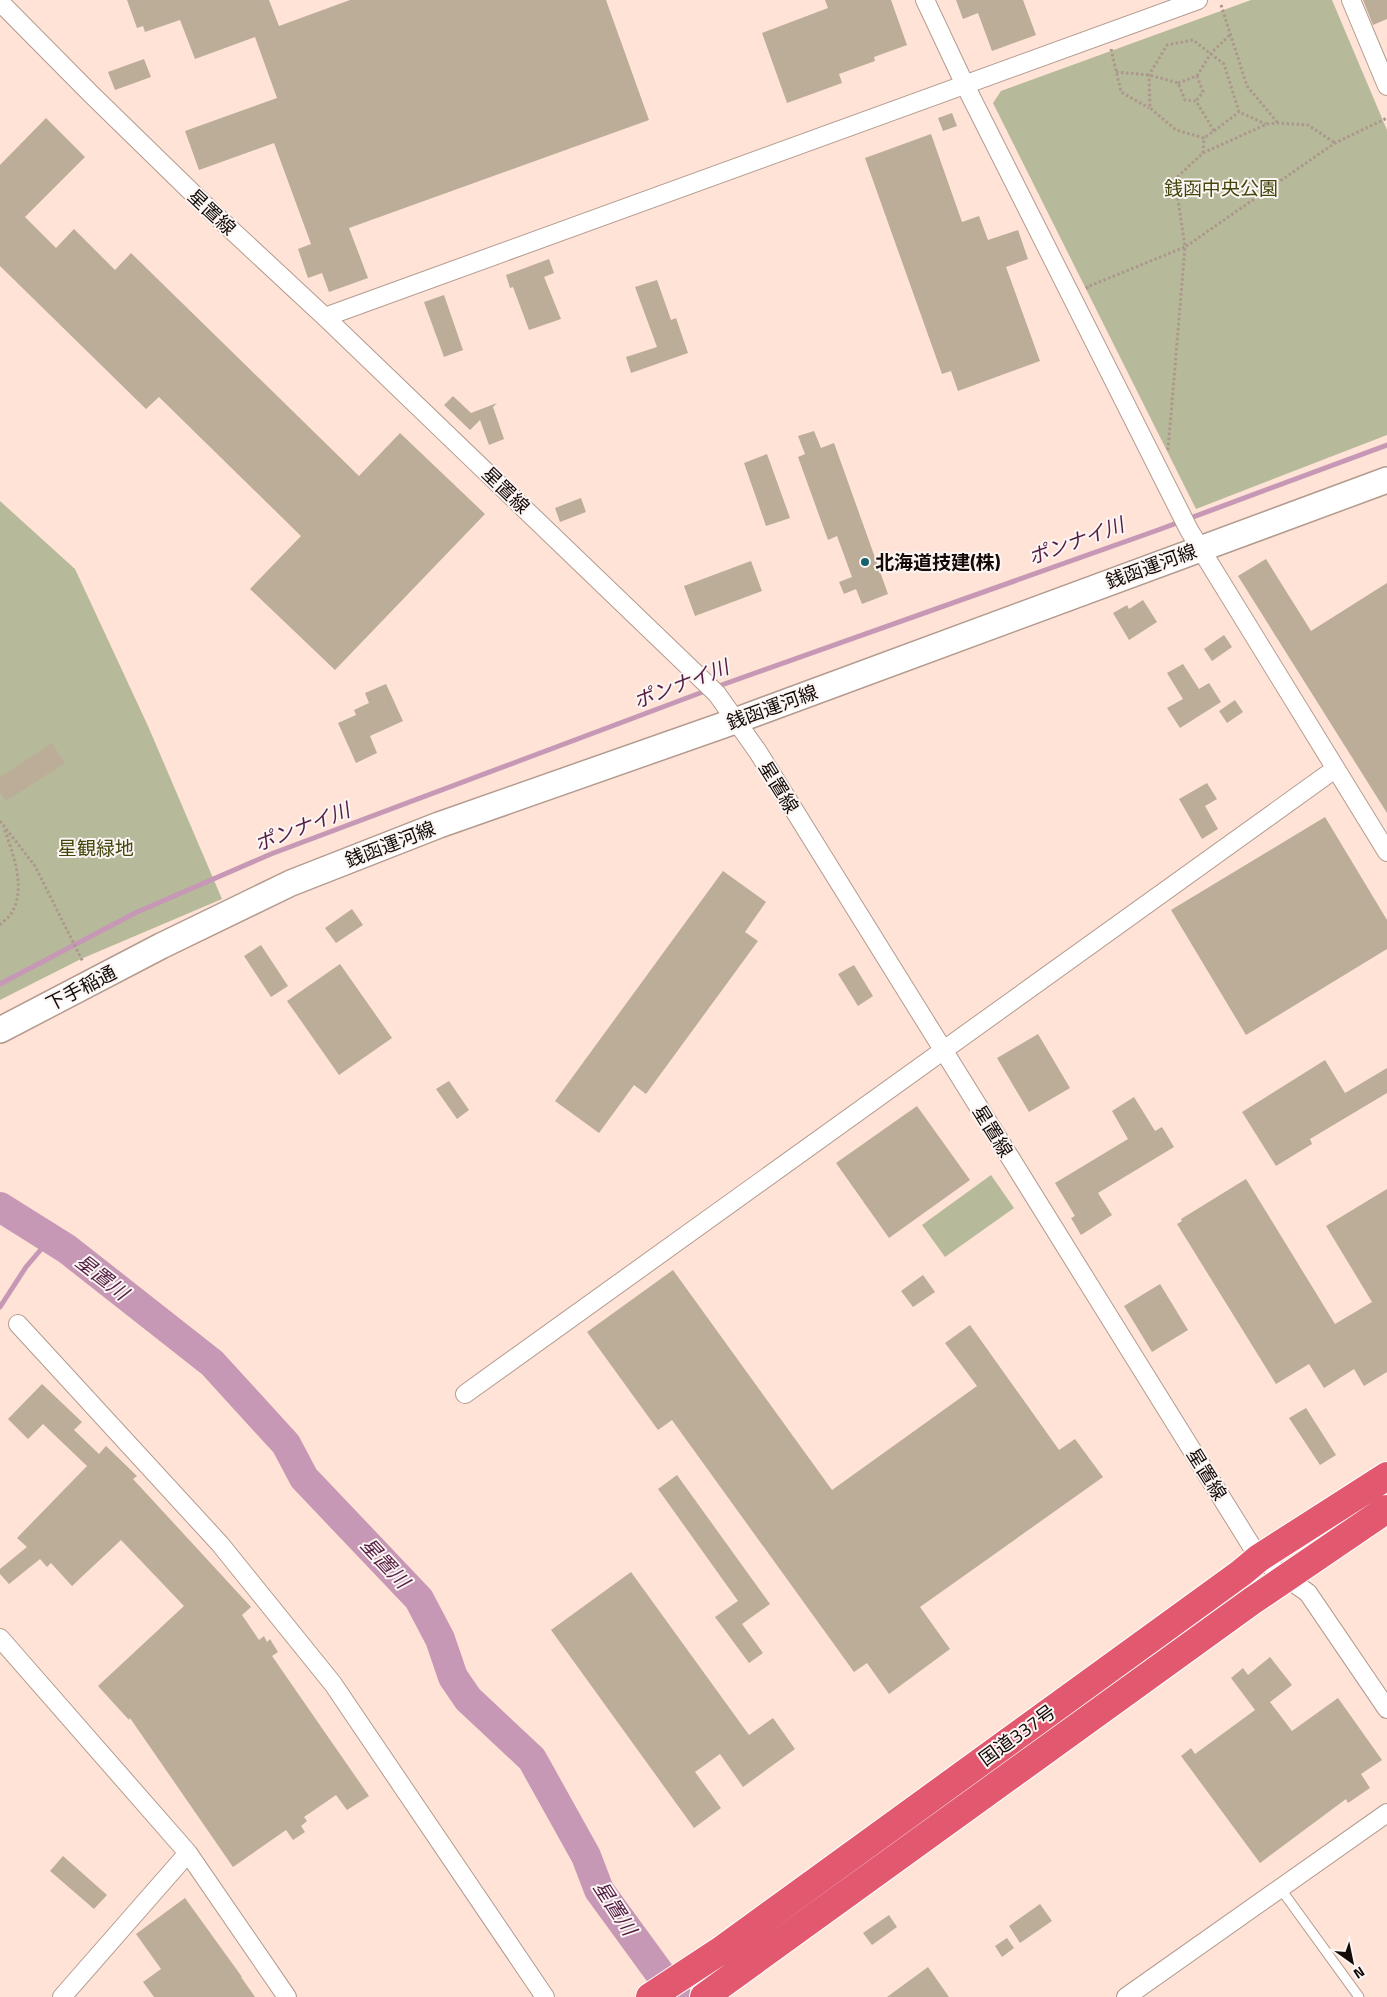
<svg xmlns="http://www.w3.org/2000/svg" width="1387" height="1997" font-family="'Titillium Web','Noto Sans JP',sans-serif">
<rect width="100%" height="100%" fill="#fee3d6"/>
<path fill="#b7ba9a" d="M1251 0H1332L1387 130V435L1196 509 993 103 1001 91Z
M0 501 75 569 148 726 222 899 81 959 0 1000Z
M991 1175 1014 1208 945 1257 922 1225Z"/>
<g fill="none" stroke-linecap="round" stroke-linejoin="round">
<path stroke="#c698b5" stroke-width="5" d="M716 687 1158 530 1387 445
M0 984 135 913 271 854 708 690
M0 1307 26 1267 49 1240"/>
<path stroke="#c698b5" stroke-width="30" d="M0 1207 67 1249 212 1363 286 1444 304 1478 419 1599 440 1639 453 1677 468 1699 532 1759 586 1856 599 1890 677 1997"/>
</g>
<path fill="#bbad97" d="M127 0H269L279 26 350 0H606L649 120 349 228 368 278 329 292 322 273 308 278 298 249 311 244 274 143 199 170 185 131 277 98 255 37 195 59 180 20 145 32 143 26 137 28Z
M825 0H891L907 45 874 57 875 61 839 74 842 83 787 103 762 33 828 8Z
M956 0H1023L1036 35 992 51 978 13 963 19Z
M1363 0H1387V19L1373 25Z
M144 59 151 77 115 90 108 72Z
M952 113 957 126 943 131 938 118Z
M46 118 85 157 25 217 56 248 74 229 115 270 131 253 359 476 400 433 485 514 335 670 250 589 301 536 159 397 146 409 0 266V165Z
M931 134 962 222 979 216 988 240 1018 230 1028 259 1006 267 1040 361 958 391 951 371 942 374 865 158Z
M549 259 554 273 544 277 561 319 529 330 513 287 510 288 506 275Z
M657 280 671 320 676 318 688 353 631 373 626 357 657 347 635 287Z
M444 295 463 350 444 357 424 302Z
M453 396 471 413 497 403 493 407 504 439 489 445 480 420 470 430 444 405Z
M814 431 821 448 834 443 888 594 862 604 856 589 844 594 839 582 852 577 837 536 828 540 798 457 805 454 798 436Z
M767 454 790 518 766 526 744 463Z
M581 498 586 512 560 522 555 508Z
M1266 559 1311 631 1387 583V813L1238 576Z
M751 561 762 591 695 616 684 586Z
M1143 600 1157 622 1129 640 1113 613 1127 605 1129 609Z
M1224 635 1232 647 1212 661 1204 649Z
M1183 664 1199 689 1209 683 1221 702 1180 728 1167 708 1183 699 1167 673Z
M386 684 403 721 370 736 377 753 356 763 338 723 356 715 354 710 369 703 365 693Z
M1235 700 1243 712 1227 723 1219 711Z
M52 743 65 763 6 801 0 792V777Z
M1207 783 1217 799 1205 806 1218 829 1202 839 1179 799Z
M1325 817 1387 920V949L1246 1035 1171 910Z
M723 871 766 902 745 932 758 941 646 1094 634 1085 599 1133 555 1101Z
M352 909 363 925 336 943 325 928Z
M261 945 288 986 271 997 244 956Z
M340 964 392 1038 339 1075 287 1001Z
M854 965 873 996 858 1006 838 974Z
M1038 1034 1070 1088 1029 1112 997 1058Z
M1325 1060 1345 1093 1387 1068V1093L1310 1139 1312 1144 1276 1166 1242 1112Z
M449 1081 469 1110 457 1119 436 1089Z
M1134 1097 1155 1131 1162 1127 1174 1147 1098 1193 1112 1215 1081 1235 1071 1218 1075 1216 1055 1183 1128 1139 1112 1111Z
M917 1106 970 1180 889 1238 836 1163Z
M1246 1179 1335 1324 1372 1302 1326 1226 1387 1189V1372L1364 1386 1354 1369 1324 1388 1309 1364 1276 1384 1177 1224 1182 1221 1181 1219Z
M673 1270 832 1490 977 1386 945 1343 970 1325 1059 1450 1075 1439 1103 1477 920 1607 950 1649 889 1694 867 1663 854 1672 672 1420 658 1430 587 1332Z
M923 1275 935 1292 913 1307 901 1291Z
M1160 1284 1188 1330 1152 1352 1124 1306Z
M42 1384 82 1422 74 1430 99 1454 106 1446 137 1476 133 1479 251 1607 242 1615 259 1640 264 1636 267 1642 270 1639 278 1652 272 1656 369 1796 347 1810 336 1795 304 1817 307 1821 301 1826 305 1832 293 1840 286 1830 233 1867 130 1718 129 1720 98 1686 184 1606 121 1540 72 1586 51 1563 47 1567 40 1559 9 1584 0 1574V1569L27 1547 17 1538 87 1466 43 1424 28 1439 8 1419Z
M1306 1408 1336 1455 1320 1465 1289 1418Z
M677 1475 770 1604 742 1624 763 1653 749 1663 715 1617 738 1601 658 1489Z
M631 1572 749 1735 773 1718 795 1749 743 1787 720 1754 695 1772 721 1808 694 1828 551 1630Z
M1270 1657 1292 1685 1270 1702 1292 1731 1338 1698 1382 1760 1361 1774 1370 1788 1348 1803 1346 1799 1260 1863 1181 1756 1191 1748 1195 1754 1255 1710 1231 1678 1243 1668 1248 1675Z
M63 1856 107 1895 94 1909 50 1871Z
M185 1898 242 1977H241L255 1997H154L143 1982 161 1969 136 1934Z
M1040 1904 1052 1921 1020 1943 1009 1926Z
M889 1915 897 1927 872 1945 863 1933Z
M1007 1938 1014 1948 1002 1957 995 1946Z
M928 1967 949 1997H887Z"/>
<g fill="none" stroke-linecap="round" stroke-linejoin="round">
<defs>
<path id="lane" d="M1280 1888 1359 1997"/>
<path id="street" d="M925 0 965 85 1189 530 1387 852
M1351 0 1387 86
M0 2 91 94 211 211 325 317 717 694 758 752 1259 1558 1308 1593 1387 1709
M325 317 1198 0
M18 1324 220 1544 333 1684 545 1997
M465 1394 1335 769
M0 1638 188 1853 287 1997
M62 1997 188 1853
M1126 1997 1387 1813"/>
<path id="secondary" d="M0 1030 161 946 291 883 439 825 735 721 1387 480"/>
<path id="highway" d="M650 1997 720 1951 1241 1573 1259 1558 1387 1476
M704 1997 1252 1601 1387 1509"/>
</defs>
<use href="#lane" stroke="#b49b8f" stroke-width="11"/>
<use href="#street" stroke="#b49b8f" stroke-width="20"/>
<use href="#secondary" stroke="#b49b8f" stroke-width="28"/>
<use href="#highway" stroke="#fff" stroke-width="30"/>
<path stroke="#ac978e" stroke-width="3" stroke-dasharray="2.5 2.5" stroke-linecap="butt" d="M1221 5 1247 86 1277 122
M1111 49 1121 92 1149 108
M1116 72 1149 75 1178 83 1185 100 1196 101 1214 131 1204 138
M1197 76 1211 53 1230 35
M1178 83 1197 76 1203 92 1196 101
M1214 131 1239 112
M1203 153 1204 138 1176 130 1150 108 1149 75 1167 45 1193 40 1224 64 1239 112 1266 124
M1088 289 1087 287 1185 247 1175 179 1203 153 1267 124 1278 123 1308 125 1335 143
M1168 450 1185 247 1335 143 1387 118
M0 821 35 866 83 962
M0 925C3 922 8 918 11 914 27 888 13 854 4 828"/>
<use href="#lane" stroke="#fff" stroke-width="9"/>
<use href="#street" stroke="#fff" stroke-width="18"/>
<use href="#secondary" stroke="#fff" stroke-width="25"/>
<use href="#highway" stroke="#e2586f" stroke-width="28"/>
</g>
<circle fill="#15626d" stroke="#fbf5f3" stroke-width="2" cx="865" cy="562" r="5"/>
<g text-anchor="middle" stroke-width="4" stroke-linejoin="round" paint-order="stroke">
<g font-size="19" fill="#44460b" stroke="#fbf5f3">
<text x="1221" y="195">銭函中央公園</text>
<text x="96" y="855">星観緑地</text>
</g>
<g font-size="19" fill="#140b07" stroke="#fbf5f3">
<text transform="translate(212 212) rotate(43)" y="7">星置線</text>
<text transform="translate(506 490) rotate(44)" y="7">星置線</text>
<text transform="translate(1151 566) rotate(-20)" y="7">銭函運河線</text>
<text transform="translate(772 707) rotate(-20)" y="7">銭函運河線</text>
<text transform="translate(779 787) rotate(58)" y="7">星置線</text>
<text transform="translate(390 844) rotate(-21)" y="7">銭函運河線</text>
<text transform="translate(81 988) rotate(-27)" y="7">下手稲通</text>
<text transform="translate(993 1131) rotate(58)" y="7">星置線</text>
<text transform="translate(1207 1474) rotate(58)" y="7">星置線</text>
<text transform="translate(1017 1735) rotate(-36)" y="7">国道337号</text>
</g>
<g font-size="19" font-weight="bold" fill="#140b07" stroke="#fbf5f3" text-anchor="start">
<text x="875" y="569">北海道技建(株)</text>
</g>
<g font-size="20" font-style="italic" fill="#541d43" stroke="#fbf5f3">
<text transform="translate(1076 541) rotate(-20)" y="7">ポンナイ川</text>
<text transform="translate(681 684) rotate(-21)" y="7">ポンナイ川</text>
<text transform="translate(302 827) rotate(-21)" y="7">ポンナイ川</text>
<text transform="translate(102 1277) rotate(38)" y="7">星置川</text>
<text transform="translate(385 1563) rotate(47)" y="7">星置川</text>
<text transform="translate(615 1908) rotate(57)" y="7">星置川</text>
</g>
</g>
<g transform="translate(1352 1962) rotate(147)" stroke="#fbf5f3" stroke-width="4" paint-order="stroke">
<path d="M0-4L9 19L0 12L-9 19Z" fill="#140b07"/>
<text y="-8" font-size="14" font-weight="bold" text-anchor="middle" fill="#140b07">N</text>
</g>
</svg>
